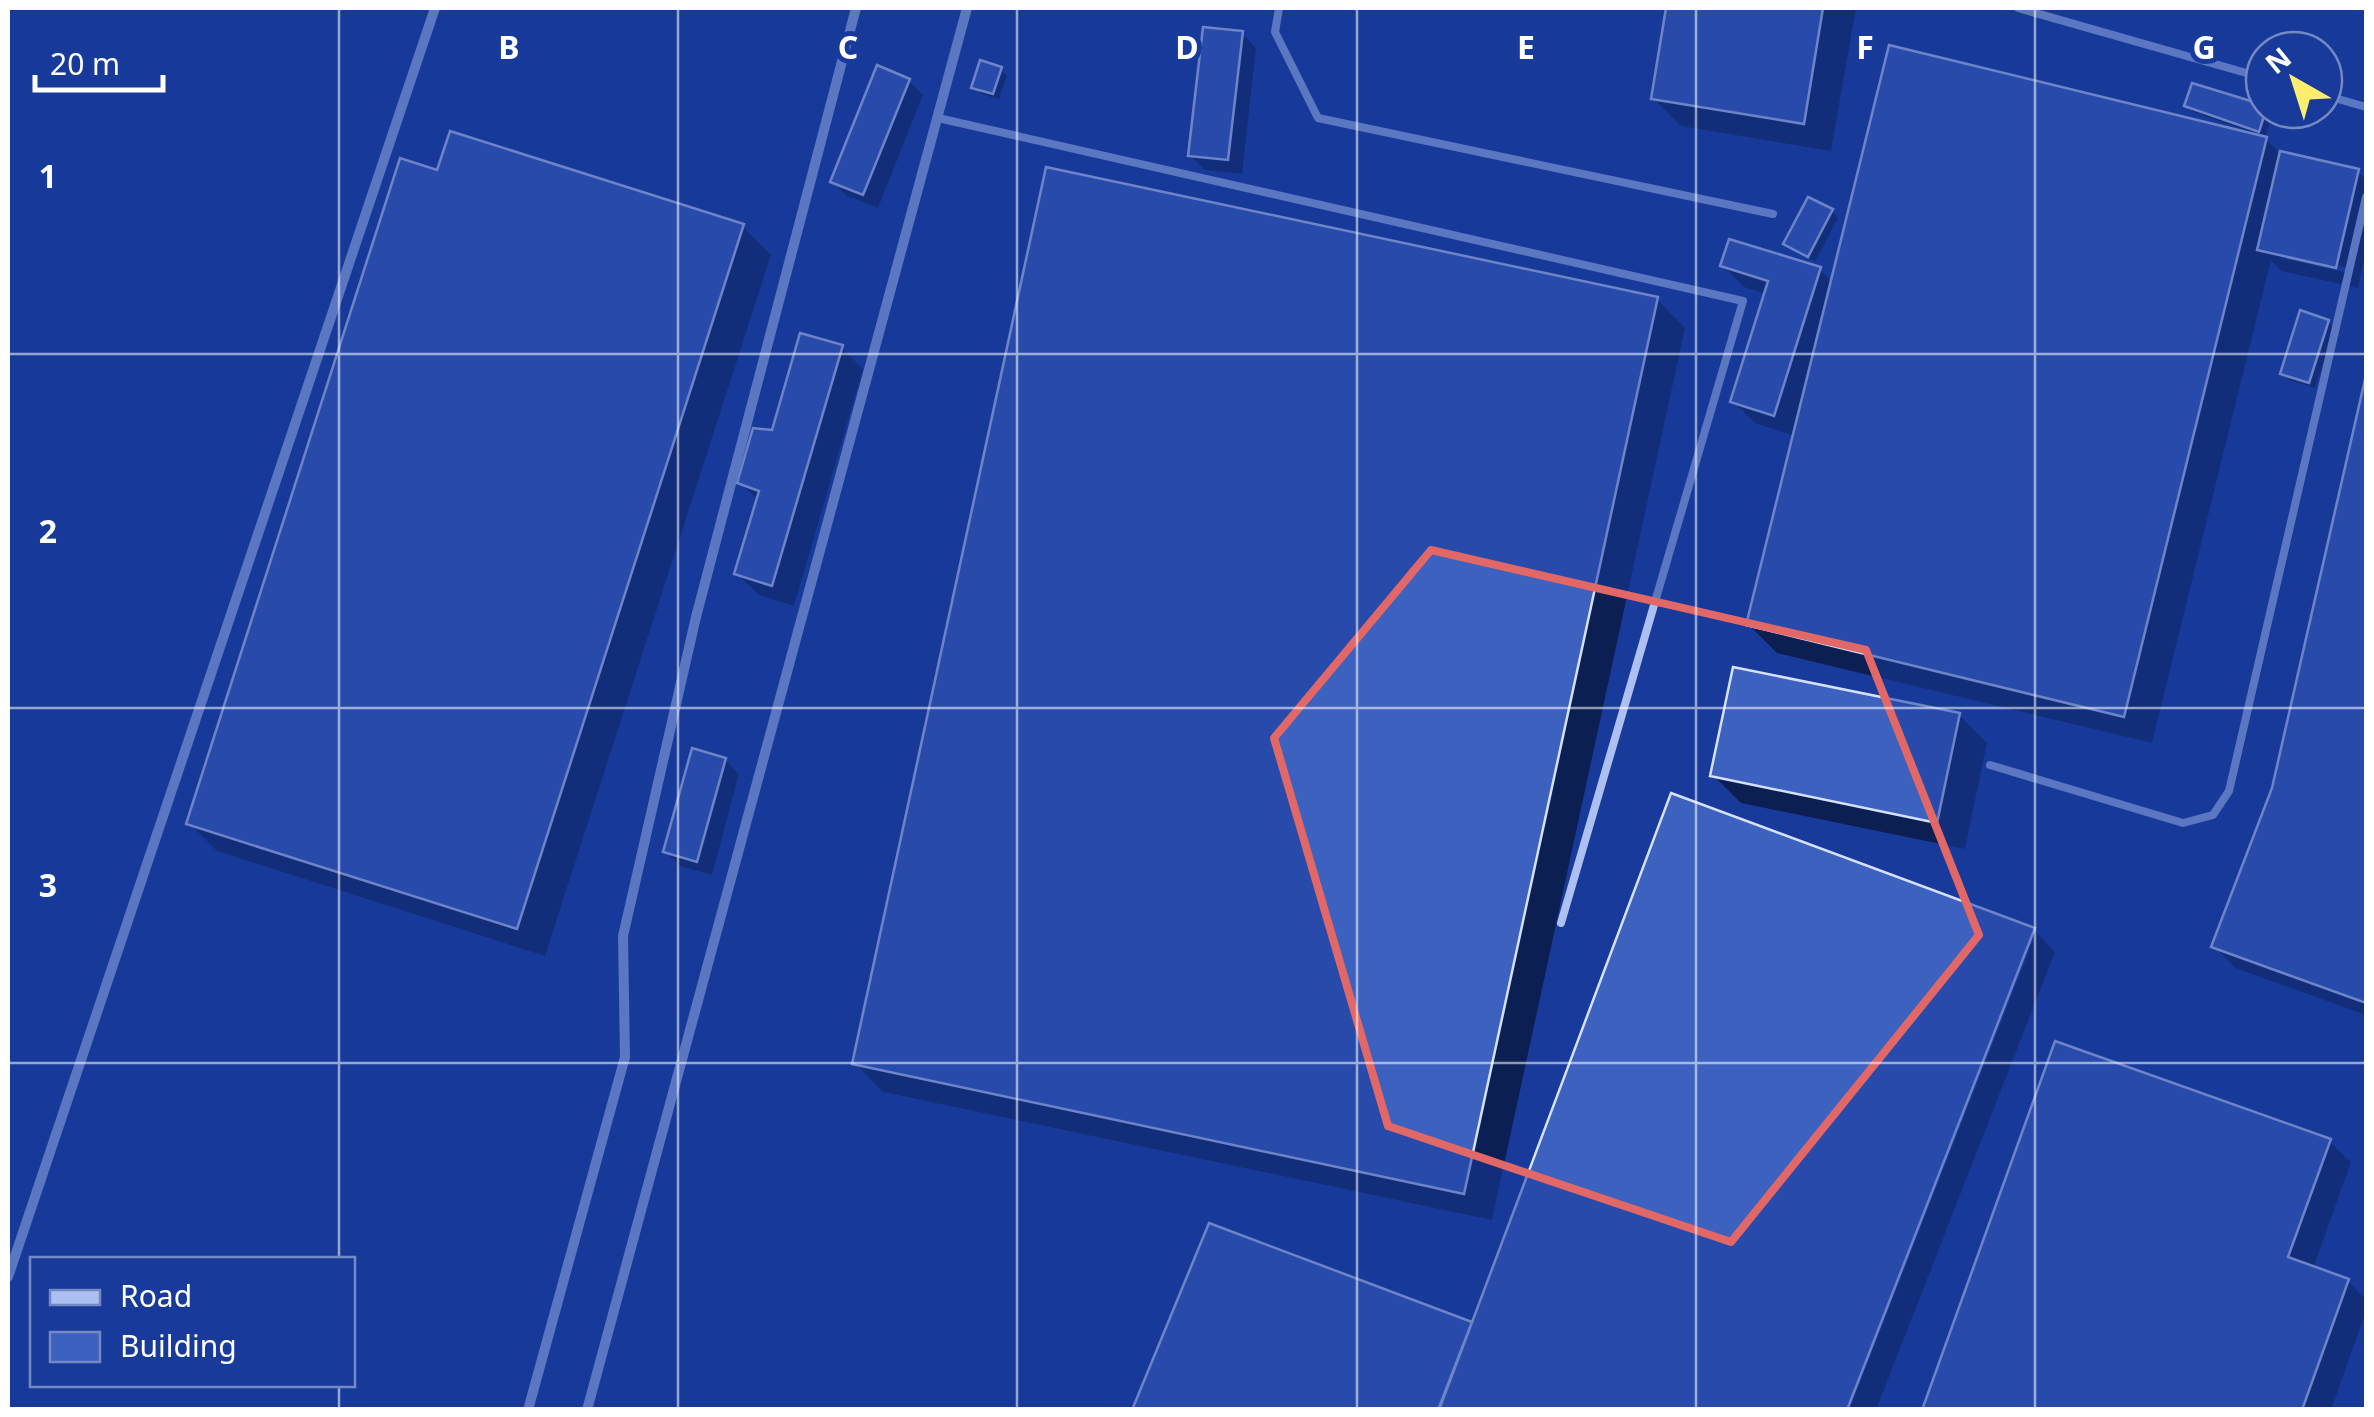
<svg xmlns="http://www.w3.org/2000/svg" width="2374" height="1417" font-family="'Noto Sans',sans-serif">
<rect width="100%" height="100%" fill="#183a9a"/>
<path fill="#0007" fill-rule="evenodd" d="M1669 8H1856L1831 151 1681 126 1653 98Z
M1242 33 1256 48 1242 174 1205 170 1190 155Z
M1000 69 1007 76 999 99 981 94 974 87Z
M909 81 923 95 878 208 847 196 833 182Z
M2187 106 2268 110 2272 115 2265 138 2280 154 2358 172 2366 180V250L2358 288 2281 271 2271 260 2152 743 1777 653 1749 625 1795 436 1755 423 1733 402 1767 294 1744 287 1723 266 1819 269 1833 283 2244 134 2245 130 2193 112ZM2282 253 2349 268 2348 273 2282 258Z
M1832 211 1838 218 1815 262 1786 244Z
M743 227 771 255 545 956 217 851 189 823Z
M1657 299 1685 328 1492 1220 883 1092 855 1063Z
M2328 322 2335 328 2315 388 2289 380 2283 374Z
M842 348 863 369 794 606 759 595 737 574 759 501 740 482 774 433Z
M2366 381V1015L2235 968 2214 946 2274 788Z
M1959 715 1987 743 1965 849 1741 803 1713 775Z
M725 760 739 774 712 875 680 866 666 852Z
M2034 930 2055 952 1876 1410H1849L2034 938H2028L1844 1410H1135L1210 1226 1474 1325Z
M2329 1141 2351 1162 2313 1269 2348 1281 2366 1300V1311L2331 1410H1925Z"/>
<path fill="#3d61bf" stroke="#d5e0fc" stroke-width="2.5" d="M1666 8H1823L1804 124 1651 99Z
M1203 27 1243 31 1228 160 1188 156Z
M1889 45 2267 137 2124 717 1746 625Z
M980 60 1002 67 993 94 971 88Z
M877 65 910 79 863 195 830 182Z
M2192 83 2264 105 2266 110 2259 132 2184 106Z
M450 131 744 224 517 929 186 824 400 158 437 170Z
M2280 151 2359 169 2336 268 2257 250Z
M1046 167 1658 297 1464 1194 852 1064Z
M1808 197 1833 209 1808 257 1783 244Z
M1729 239 1821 267 1774 416 1730 402 1768 281 1720 266Z
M2300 310 2329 320 2309 383 2280 374Z
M800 333 843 345 772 586 734 574 759 491 737 483 753 428 772 430Z
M2366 375V1003L2211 947 2272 788Z
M1733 667 1960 713 1937 823 1710 776Z
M692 748 726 758 697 862 663 852Z
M1671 793 2035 928 1847 1410H1439Z
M2055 1041 2331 1139 2288 1257 2349 1279 2302 1410H1922Z
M1209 1223 1472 1322 1438 1410H1132Z"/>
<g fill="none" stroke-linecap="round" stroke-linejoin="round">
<path stroke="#adc0f1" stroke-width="8" d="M1279 8 1275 32 1318 118 1773 214
M2018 8 2264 78
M2324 95 2366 107
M938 118 1743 301 1561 923
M1990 765 2183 823 2213 815 2229 791 2366 197"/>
<path stroke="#adc0f1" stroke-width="10" d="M8 1277 435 8
M528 1410 625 1057 623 936 696 617 856 8
M587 1410 967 8"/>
</g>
<path d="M0 0H2374V1417H0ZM1431 550 1866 650 1979 935 1731 1242 1388 1126 1274 738Z" fill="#183a9a" fill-opacity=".55" fill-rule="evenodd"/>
<path fill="none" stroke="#e26868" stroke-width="8" stroke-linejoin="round" d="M1431 550 1866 650 1979 935 1731 1242 1388 1126 1274 738Z"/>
<path fill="none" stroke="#fff" stroke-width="2.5" stroke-opacity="0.55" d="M339 8V1260M678 8V1410M1017 8V1410M1357 8V1410M1696 8V1410M2035 8V1410M8 354H2366M8 708H2366M8 1063H2366M339 1384V1410"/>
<g font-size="32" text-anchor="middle" font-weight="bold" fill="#fff" stroke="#183a9a" stroke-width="10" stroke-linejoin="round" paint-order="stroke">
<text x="509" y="59">B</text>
<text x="848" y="59">C</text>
<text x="1187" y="59">D</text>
<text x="1526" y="59">E</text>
<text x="1865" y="59">F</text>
<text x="2204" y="59">G</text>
<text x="48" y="188">1</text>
<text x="48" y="543">2</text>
<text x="48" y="897">3</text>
</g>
<rect width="2374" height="1417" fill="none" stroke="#ffffff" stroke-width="20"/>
<rect x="30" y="1257" width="325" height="130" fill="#183a9a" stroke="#7489c2" stroke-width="2.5"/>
<rect x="50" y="1290" width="50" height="15" fill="#adc0f1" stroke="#7489c2" stroke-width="2.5"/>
<text x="120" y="1307" font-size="30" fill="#ffffff">Road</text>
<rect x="50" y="1332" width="50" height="30" fill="#3d61bf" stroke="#7489c2" stroke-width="2.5"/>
<text x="120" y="1357" font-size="30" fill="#ffffff">Building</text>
<g transform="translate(2294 80) rotate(321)"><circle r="48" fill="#183a9a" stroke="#7489c2" stroke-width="2.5"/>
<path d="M0-8L18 38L0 25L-18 38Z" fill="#ffee6e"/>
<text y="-15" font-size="28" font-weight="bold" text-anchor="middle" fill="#ffffff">N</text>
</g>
<path d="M35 75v15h128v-15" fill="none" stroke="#ffffff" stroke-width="5"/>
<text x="50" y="75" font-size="30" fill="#ffffff" stroke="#183a9a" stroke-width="8" paint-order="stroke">20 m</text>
</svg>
